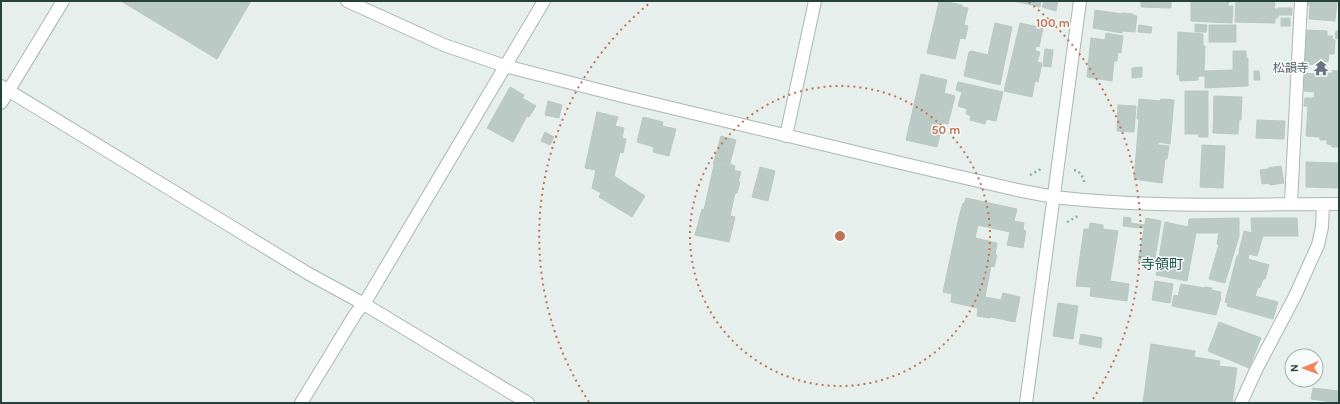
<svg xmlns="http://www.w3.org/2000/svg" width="1340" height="404" font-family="Karla,'Noto Sans JP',sans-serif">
<rect width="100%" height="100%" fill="#e6efeb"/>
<path fill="#bbcac4" stroke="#b8c9c2" d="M121 1H251L217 59Z
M943 1 962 5V7L968 8 964 25 968 26 965 39 960 38 955 59 927 53 939 2 942 3Z
M1014 1H1041L1040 7Z
M1044 1H1058L1056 11 1042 7Z
M1141 1H1171V8L1141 7Z
M1191 1H1229L1228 6H1233L1232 23 1191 21Z
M1236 1H1275L1274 9H1278V18H1275V23L1235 22Z
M1308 1H1337L1335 21 1309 19 1310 5H1307Z
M1278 8H1292V15H1278Z
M1095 10 1122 14V13L1133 14V15L1137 16 1135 32 1122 31V33L1093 28Z
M1281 18H1290V26H1281Z
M995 23 1012 27 1000 85 964 76 969 52 971 51 988 55Z
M1020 23 1043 28 1039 47 1036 46 1035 51 1040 52 1037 62 1042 63 1038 82 1035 81 1032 97 1004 91Z
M1195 24 1207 25 1206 32H1195Z
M1139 25 1152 27 1151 33 1138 32Z
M1209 25H1236V42H1209Z
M1307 30 1327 31V36H1333L1332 39 1335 40 1334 54H1329L1328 62 1320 61V65L1305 64Z
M1336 31H1339V39L1335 38Z
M1178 32 1203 34V46H1205L1204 71 1233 70V58H1248V86L1205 88V76H1198V80L1180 81 1179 74 1177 75Z
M1106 33 1123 36 1121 53 1118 52 1117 61H1114L1112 81 1087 77 1091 38 1105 40Z
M1045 49 1053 50 1051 67 1043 66Z
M1233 51H1246V58H1233Z
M1142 67V77L1132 78V68Z
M1315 70 1339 71V147H1332V145L1327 144V140H1320V137L1306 136 1308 106H1304L1305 98H1314L1315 83 1313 92 1304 91V73L1315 74Z
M1254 71H1259L1260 80H1254Z
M921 74 947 80 944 93 955 96 948 124 943 123 937 147 906 140Z
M958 82 1003 92 996 121 986 119 985 124 970 120 971 116 966 114 967 109 958 106 962 92 956 90Z
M510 87 524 95 522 98 536 106 529 117 527 116 513 142 487 128Z
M1185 91H1208V137H1199V134H1185Z
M1214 96 1242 97 1241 120H1239L1238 134 1213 133Z
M1139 99 1160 101 1161 99 1174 100 1170 144 1158 142V145L1169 146 1167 159H1165L1162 183 1134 179 1139 119H1137Z
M548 101 562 105 559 118 545 115Z
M1118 105 1136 106 1134 132 1117 131Z
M597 112 618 117 615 126 624 128 622 138 626 139 623 153 620 152 614 176 645 196 632 217 599 197 601 193 592 188 596 170 585 168Z
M643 117 663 122 662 126 676 129 669 156 653 152 654 147 637 142Z
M1257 120 1285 121 1284 139 1256 138Z
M545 132 554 137 550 145 541 141Z
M721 136 736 140 730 163 715 158Z
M1202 145 1225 146 1223 188 1200 187Z
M715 158 730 163V164L735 166 734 170 713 164Z
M1306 162 1339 163V188L1306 187Z
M714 165 741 172 738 182H740L737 193H735L730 216 735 217 729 242 695 235 702 209 704 210Z
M1281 166 1284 183 1270 185 1268 168Z
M760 167 775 171 768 201 752 197Z
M1268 169 1270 183 1262 184 1260 170Z
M966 198 1017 209 1014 221 1024 223 1023 230 1026 231 1023 248 1007 245 1010 232 978 225 975 238 997 243 995 255H997L994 267 991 266 985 297 1001 300 1003 293 1020 297 1015 322 991 317 990 318 977 316 978 308 951 302 952 294 943 292 959 217 963 203 964 204Z
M1124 217 1131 218 1130 227 1123 226Z
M1146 218 1161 221 1154 265 1138 262Z
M1239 218V236L1225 283 1209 279 1219 244H1217L1219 233H1196L1187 281 1156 275 1165 222 1188 227 1189 219Z
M1251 218H1297L1298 236H1263L1257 256 1249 254 1248 259 1269 265 1265 279H1263L1260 288 1258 287 1255 296 1278 302 1273 319 1227 306 1228 303 1225 302 1237 256H1238L1240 251H1239L1244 231 1252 233Z
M1090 223 1103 225V229L1118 231 1110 281 1129 284 1127 301 1090 296 1091 287 1076 286 1084 229H1089Z
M1131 223 1144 225 1143 228 1131 227Z
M1155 281 1173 284 1170 303 1152 300Z
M1181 284 1204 288 1205 287 1212 288 1211 290 1221 292 1220 297 1221 298 1216 315 1172 306 1174 295 1178 296Z
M1058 303 1078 306 1073 339 1053 336Z
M1219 322 1261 338 1249 368 1208 351Z
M1081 334 1102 338 1101 348 1079 344Z
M1151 344 1195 351 1194 357 1220 361 1219 366 1237 368 1232 403H1143Z
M1313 388 1339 391V403L1311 399Z"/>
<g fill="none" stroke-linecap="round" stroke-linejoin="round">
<defs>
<path id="minor" d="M1 86 309 274 364 304 528 403
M1 103 63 1
M786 136 815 1
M1054 197C1148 208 1244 204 1339 204
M1291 203 1301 1
M301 403 356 313 364 304 544 1
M1241 403 1256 370 1295 296 1318 245 1322 227 1323 204"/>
<path id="tertiary" d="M347 1 444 45 505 66 626 97 905 164 1017 190 1054 197
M1026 403 1080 1"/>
</defs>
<use href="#minor" stroke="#a8b8b2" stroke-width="14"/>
<use href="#tertiary" stroke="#a8b8b2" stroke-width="14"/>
<path stroke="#86b3a5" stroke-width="2.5" stroke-dasharray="2 3" stroke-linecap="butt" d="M1074 170 1078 171 1084 179V183
M1030 175 1041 169
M1067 222 1078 216"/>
<use href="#minor" stroke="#fff" stroke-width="12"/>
<use href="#tertiary" stroke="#fff" stroke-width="12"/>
</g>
<g fill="none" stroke="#c07456" stroke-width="2" stroke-dasharray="2 4">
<circle cx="840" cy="236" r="150"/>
<path d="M589 402A301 301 0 0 1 651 2M1029 2A301 301 0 0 1 1091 402"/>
</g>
<defs>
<symbol id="temple-bare" viewBox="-9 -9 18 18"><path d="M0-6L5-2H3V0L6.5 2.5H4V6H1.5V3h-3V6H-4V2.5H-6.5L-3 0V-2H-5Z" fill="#6b7280" stroke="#f7fbf9" stroke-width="2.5" paint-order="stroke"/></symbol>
</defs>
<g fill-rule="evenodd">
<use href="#temple-bare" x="1310" y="57" width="22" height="22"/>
</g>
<g text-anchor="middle" stroke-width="3" stroke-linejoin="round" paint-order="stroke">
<g font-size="12" fill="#5b616d" stroke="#f7fbf9" text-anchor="end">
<text x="1309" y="72">松韻寺</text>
</g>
<g font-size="14" fill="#1f5548" stroke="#f7fbf9">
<text x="1162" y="269">寺領町</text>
</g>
</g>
<circle cx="840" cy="236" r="6" fill="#c07456" stroke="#f7fbf9" stroke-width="2"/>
<g font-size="12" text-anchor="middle" font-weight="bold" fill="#c07456" stroke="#f7fbf9" stroke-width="3" stroke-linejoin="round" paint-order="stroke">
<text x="1053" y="27">100 m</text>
<text x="946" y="134">50 m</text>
</g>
<rect width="1340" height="404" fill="none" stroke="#24423a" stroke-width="4"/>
<g transform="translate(1304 368) rotate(269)"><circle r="19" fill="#f7fbf9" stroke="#a3b1ad"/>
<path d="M0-3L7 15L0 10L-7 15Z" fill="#f4845f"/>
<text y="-6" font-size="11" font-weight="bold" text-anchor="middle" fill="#24423a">N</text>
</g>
</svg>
